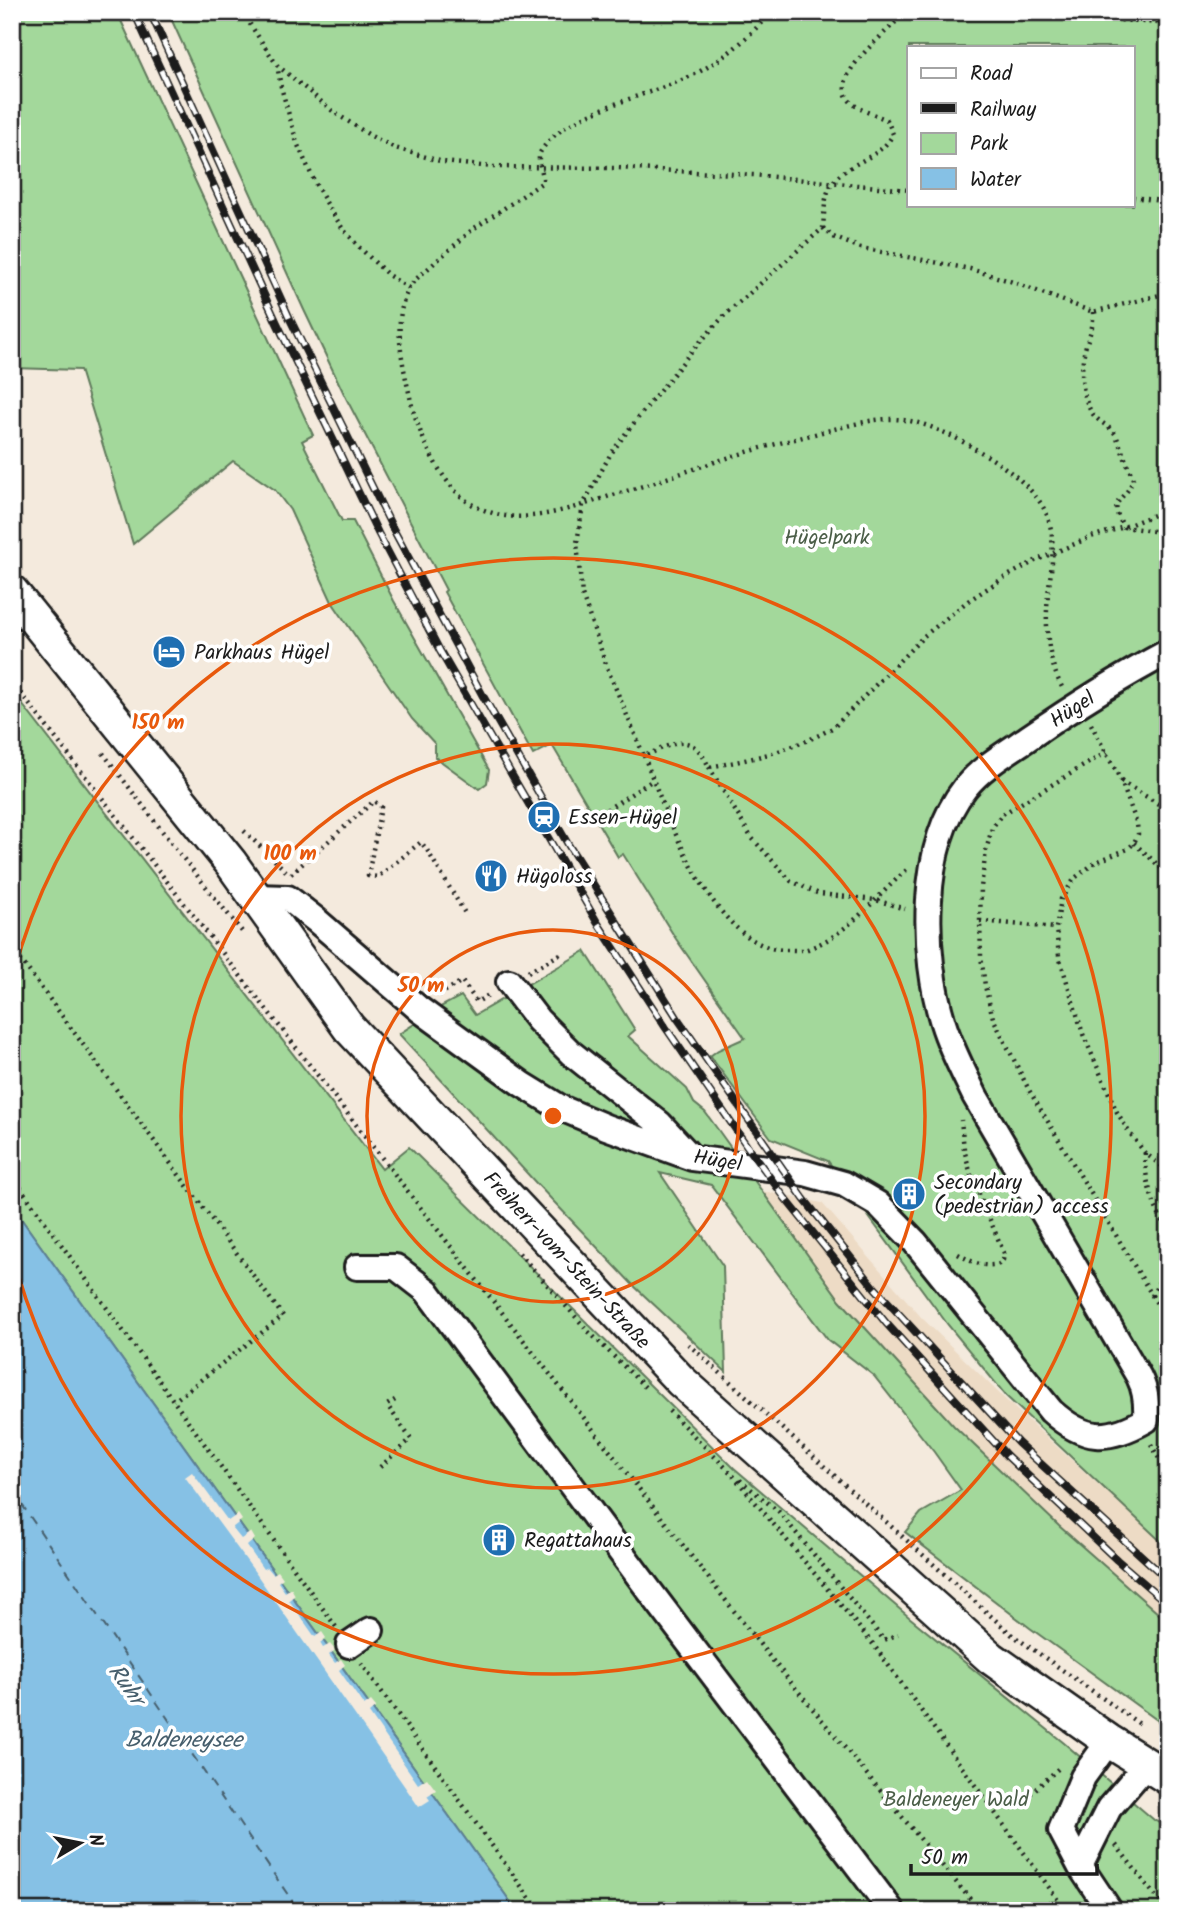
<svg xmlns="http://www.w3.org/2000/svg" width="1180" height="1923" font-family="Kalam,sans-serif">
<rect width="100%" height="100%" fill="#f4eadd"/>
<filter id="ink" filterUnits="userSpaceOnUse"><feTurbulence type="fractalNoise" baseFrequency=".0143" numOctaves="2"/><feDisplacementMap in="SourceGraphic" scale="14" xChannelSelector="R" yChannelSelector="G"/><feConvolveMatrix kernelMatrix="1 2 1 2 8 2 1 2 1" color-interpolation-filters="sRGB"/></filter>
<g filter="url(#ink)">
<path fill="#eddbc5" d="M761 1191 822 1203 921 1317 1008 1402 1168 1548V1622L1059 1526 954 1426 840 1300Z"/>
<path fill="#a3d89b" stroke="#607a5c" stroke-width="2" fill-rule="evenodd" d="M12 12H117L313 435 302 441 342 521H353L394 601 489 770 487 783 479 789 435 757V744L412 719 332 602 290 510 275 490 233 461 133 544 80 370 12 368V337L17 336H12Z
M168 12H1168V1548L1007 1397 948 1325 828 1161 771 1138 710 1056 718 1050 745 1038 676 939 623 854 618 857 552 745 533 755 444 592 446 590 346 398 304 310ZM909 47H1133V205H909Z
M12 691 382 1169 409 1147 734 1468 909 1617 1064 1743 1154 1820 1168 1828V1911H517L12 1206Z
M585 951 635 1030 628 1036 687 1089 694 1103 705 1112 716 1127 840 1300 954 1426 1059 1526 1168 1622V1728L1030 1628 905 1532 921 1513 961 1490 934 1452 874 1376 828 1340 711 1185 660 1173 723 1266 726 1372 633 1285 536 1183 399 1034 442 1006 461 996 475 1015Z"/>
<path fill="#86c1e5" stroke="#5c7f95" stroke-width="2" d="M12 1206 517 1911H12Z"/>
<path fill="#f4eadd" d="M192 1472 228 1521 238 1514 242 1520 232 1528 241 1539 251 1532 255 1539 247 1546 263 1569 267 1567 273 1574 278 1571 283 1578 278 1582 285 1592 291 1588 295 1595 289 1600 315 1637 322 1632 326 1638 320 1643 323 1648 330 1644 335 1650 329 1655 335 1663 341 1659 345 1665 339 1670 364 1706 371 1701 376 1707 369 1713 418 1784 427 1778 436 1790 427 1796 430 1800 419 1807 257 1575 185 1477Z"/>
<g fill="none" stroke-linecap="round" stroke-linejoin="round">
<path stroke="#465e6c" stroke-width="2" stroke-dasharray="9 7" stroke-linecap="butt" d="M12 1490 299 1911"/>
<defs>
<path id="minor" d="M255 897 288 898 316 920 419 1009 522 1084 561 1108 606 1127 692 1158 805 1173 844 1184 878 1204 915 1242 1051 1411C1084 1441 1107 1442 1146 1420 1147 1404 1146 1391 1139 1377L975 1096C964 1073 951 1049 943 1023 922 955 919 846 965 788 982 767 1006 753 1028 738 1073 707 1119 678 1168 652
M509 982 538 1020 571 1053 660 1124 689 1155
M357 1267H396L427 1291 649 1590 892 1911
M349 1645 371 1630
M1109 1741 1083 1777 1061 1830 1080 1866 1110 1911
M1080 1866 1109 1808 1147 1764"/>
<path id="major" d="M12 592 231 863 349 1028 681 1381 991 1658 1109 1741 1168 1778"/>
</defs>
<use href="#minor" stroke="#1c1c1c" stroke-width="30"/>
<use href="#major" stroke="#1c1c1c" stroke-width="37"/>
<path stroke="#1c1c1c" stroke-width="4.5" stroke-dasharray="2 5" stroke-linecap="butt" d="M242 12 277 65 281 87 297 143 316 185 330 209 343 229 358 246 388 275 409 288
M771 12C749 37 727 57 697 73 654 96 567 109 541 151 535 160 544 171 543 182L473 229 415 280C389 311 402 361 410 397 417 432 443 492 477 507 486 511 497 515 507 516 539 520 580 506 610 496 648 485 684 472 721 460 758 448 796 439 834 429 852 425 871 419 891 419 922 419 953 436 979 451 1004 465 1042 493 1049 521 1056 546 1051 570 1048 594 1045 626 1047 659 1062 687
M905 12C890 32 823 77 852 103 862 112 875 114 887 120L893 134C879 163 836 162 827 195 824 205 824 217 823 228L724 316 691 352 626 433 610 455 583 505 577 543 582 595 608 670 644 756C676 743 691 730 709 767 754 759 794 750 834 727L924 636 968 601 1002 579 1037 560 1091 537 1124 527 1168 509
M1023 12 1157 23 1168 32
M1157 23 1168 18
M277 65 335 113 371 136 395 148 443 162 492 167 617 168 754 175 909 190
M1133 197 1168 202
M823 228 833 237 861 248 970 269 1010 281 1093 312 1168 293
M1093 312C1094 328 1089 334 1085 349 1080 368 1081 396 1092 413 1098 422 1110 426 1116 435L1133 479C1127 502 1105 497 1124 527L1168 533
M12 682 769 1656 980 1911
M1091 724 1121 781 1137 824 1138 834 1134 843 1128 849 1096 862 1075 878 1061 899 1056 928 1059 956 1083 1034 1117 1112 1129 1132 1145 1153 1168 1171
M1107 752 1001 815 992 828 986 851 981 887 980 921 981 956 985 986 993 1018 1029 1090 1168 1322
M103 753 175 848 244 934
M644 756C666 812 714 953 789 950 796 950 804 951 810 948 850 933 877 895 909 868
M709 767 751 837 791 881 819 894 876 900 905 909
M1121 781 1168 810
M595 817 653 780
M244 831 288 873
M1134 843 1168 874
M291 874 374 801 381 807 368 876 378 877 421 842 427 850 466 915
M980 921 1056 928
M12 948 283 1316 174 1401
M528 972 564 952
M439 995 462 981 477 1002 490 994
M1145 1153C1144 1182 1155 1209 1168 1233
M12 1176 336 1627
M519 1253 589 1332 645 1387
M958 1254C972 1262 983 1268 999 1264L1003 1260 1004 1253 971 1175 964 1149 961 1120
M1152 1296 1168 1264
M688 1344 1011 1634 1141 1725
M669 1411 731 1473 873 1644 1066 1911
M1151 1444 1168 1475
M380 1467 411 1439 387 1405 395 1400
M740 1480 779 1512 884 1640 898 1634
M361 1663 539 1911
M1020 1803 1060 1767
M1116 1845 1167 1911"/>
<use href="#minor" stroke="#fff" stroke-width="24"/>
<use href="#major" stroke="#fff" stroke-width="32"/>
<defs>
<path id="rail" d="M134 12 277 323 378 533 440 651 597 922 666 1028 747 1146 785 1198 886 1323 1006 1455 1117 1560 1168 1604
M150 12 290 319 392 527 483 696 569 846 678 1019 804 1199 875 1288 1018 1443 1168 1580"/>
</defs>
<use href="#rail" stroke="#1c1c1c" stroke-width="8"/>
<use href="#rail" stroke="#fff" stroke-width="5" stroke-dasharray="16" stroke-linecap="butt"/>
</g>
</g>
<g fill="none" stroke="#e8590c" stroke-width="3.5">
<circle cx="553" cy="1116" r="186"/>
<circle cx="553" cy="1116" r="372"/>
<path d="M13 976A558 558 0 1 1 13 1256"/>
</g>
<defs>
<symbol id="hotel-disc" viewBox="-11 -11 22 22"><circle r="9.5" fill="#1f6fb2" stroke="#fff"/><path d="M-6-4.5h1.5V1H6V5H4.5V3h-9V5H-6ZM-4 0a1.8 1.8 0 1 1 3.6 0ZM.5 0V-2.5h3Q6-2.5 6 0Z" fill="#fff"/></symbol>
<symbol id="station-disc" viewBox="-11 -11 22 22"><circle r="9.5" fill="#1f6fb2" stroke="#fff"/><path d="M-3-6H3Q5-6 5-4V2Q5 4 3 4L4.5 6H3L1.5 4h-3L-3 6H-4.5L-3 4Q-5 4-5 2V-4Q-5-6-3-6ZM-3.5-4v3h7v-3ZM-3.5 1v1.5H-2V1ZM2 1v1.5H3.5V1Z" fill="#fff"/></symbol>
<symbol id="restaurant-disc" viewBox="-11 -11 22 22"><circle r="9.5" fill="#1f6fb2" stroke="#fff"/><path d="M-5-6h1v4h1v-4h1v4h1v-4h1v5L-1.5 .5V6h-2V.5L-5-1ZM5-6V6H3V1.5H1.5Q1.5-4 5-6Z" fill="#fff"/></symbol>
<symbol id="building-disc" viewBox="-11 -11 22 22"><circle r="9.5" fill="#1f6fb2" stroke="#fff"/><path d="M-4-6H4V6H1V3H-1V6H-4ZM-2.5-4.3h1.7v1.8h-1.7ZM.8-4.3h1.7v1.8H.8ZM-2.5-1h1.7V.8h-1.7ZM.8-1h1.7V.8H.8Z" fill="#fff"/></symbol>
</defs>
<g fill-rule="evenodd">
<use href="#hotel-disc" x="150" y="633" width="38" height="38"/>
<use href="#station-disc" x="525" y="798" width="38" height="38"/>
<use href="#restaurant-disc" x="472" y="857" width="38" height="38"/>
<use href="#building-disc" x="890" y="1175" width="38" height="38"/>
<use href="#building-disc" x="480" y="1521" width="38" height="38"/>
</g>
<g text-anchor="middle" stroke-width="7" stroke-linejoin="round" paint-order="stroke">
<g font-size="21" fill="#4b5e48" stroke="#fff">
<text x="827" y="544">Hügelpark</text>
<text x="956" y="1806">Baldeneyer Wald</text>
</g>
<g font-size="21" fill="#1c1c1c" stroke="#fff" text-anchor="start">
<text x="194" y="659">Parkhaus Hügel</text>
<text x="568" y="824">Essen-Hügel</text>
<text x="516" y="883">Hügoloss</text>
<text x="934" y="1189">Secondary<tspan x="934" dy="24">(pedestrian) access</tspan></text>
<text x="524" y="1547">Regattahaus</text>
</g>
<g font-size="21" fill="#1c1c1c" stroke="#fff">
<text transform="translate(1072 709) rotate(-33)" y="7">Hügel</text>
<text transform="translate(718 1160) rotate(9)" y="7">Hügel</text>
<text transform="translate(567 1260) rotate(47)" y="7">Freiherr-vom-Stein-Straße</text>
</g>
<g font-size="23" font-style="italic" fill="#465e6c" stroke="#fff">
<text transform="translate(127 1684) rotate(54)" y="8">Ruhr</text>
<text x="184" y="1747">Baldeneysee</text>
</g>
</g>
<circle cx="553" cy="1116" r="10" fill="#e8590c" stroke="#fff" stroke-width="3.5"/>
<g font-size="21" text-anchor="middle" font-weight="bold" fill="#e8590c" stroke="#fff" stroke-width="7" stroke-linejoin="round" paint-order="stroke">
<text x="158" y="729">150 m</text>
<text x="290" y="860">100 m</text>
<text x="421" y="992">50 m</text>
</g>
<rect width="1180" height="1923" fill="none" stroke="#fff" stroke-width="42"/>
<rect x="21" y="21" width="1138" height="1881" fill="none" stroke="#1c1c1c" stroke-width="2.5" filter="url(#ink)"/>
<rect x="907" y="46" width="228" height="161" fill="#ffffff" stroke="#a4a4a4" stroke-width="2"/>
<rect x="921" y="68" width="35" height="10" fill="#ffffff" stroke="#a4a4a4" stroke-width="2"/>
<text x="970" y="80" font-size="21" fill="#1c1c1c">Road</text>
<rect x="921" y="103" width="35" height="10" fill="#1c1c1c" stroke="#a4a4a4" stroke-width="2"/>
<text x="970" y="116" font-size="21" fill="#1c1c1c">Railway</text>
<rect x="921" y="133" width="35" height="21" fill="#a3d89b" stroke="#a4a4a4" stroke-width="2"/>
<text x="970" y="150" font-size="21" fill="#1c1c1c">Park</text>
<rect x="921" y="168" width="35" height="21" fill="#86c1e5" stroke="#a4a4a4" stroke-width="2"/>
<text x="970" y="186" font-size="21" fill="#1c1c1c">Water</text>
<g transform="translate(80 1843) rotate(80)" stroke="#ffffff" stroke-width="5" paint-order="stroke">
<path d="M0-5L12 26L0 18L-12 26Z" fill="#1c1c1c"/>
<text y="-10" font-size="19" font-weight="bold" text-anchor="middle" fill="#1c1c1c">N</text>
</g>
<path d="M911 1864v10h186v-10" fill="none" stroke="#1c1c1c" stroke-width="3.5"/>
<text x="921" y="1864" font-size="21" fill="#1c1c1c" stroke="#ffffff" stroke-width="5" paint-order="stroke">50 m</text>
</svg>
